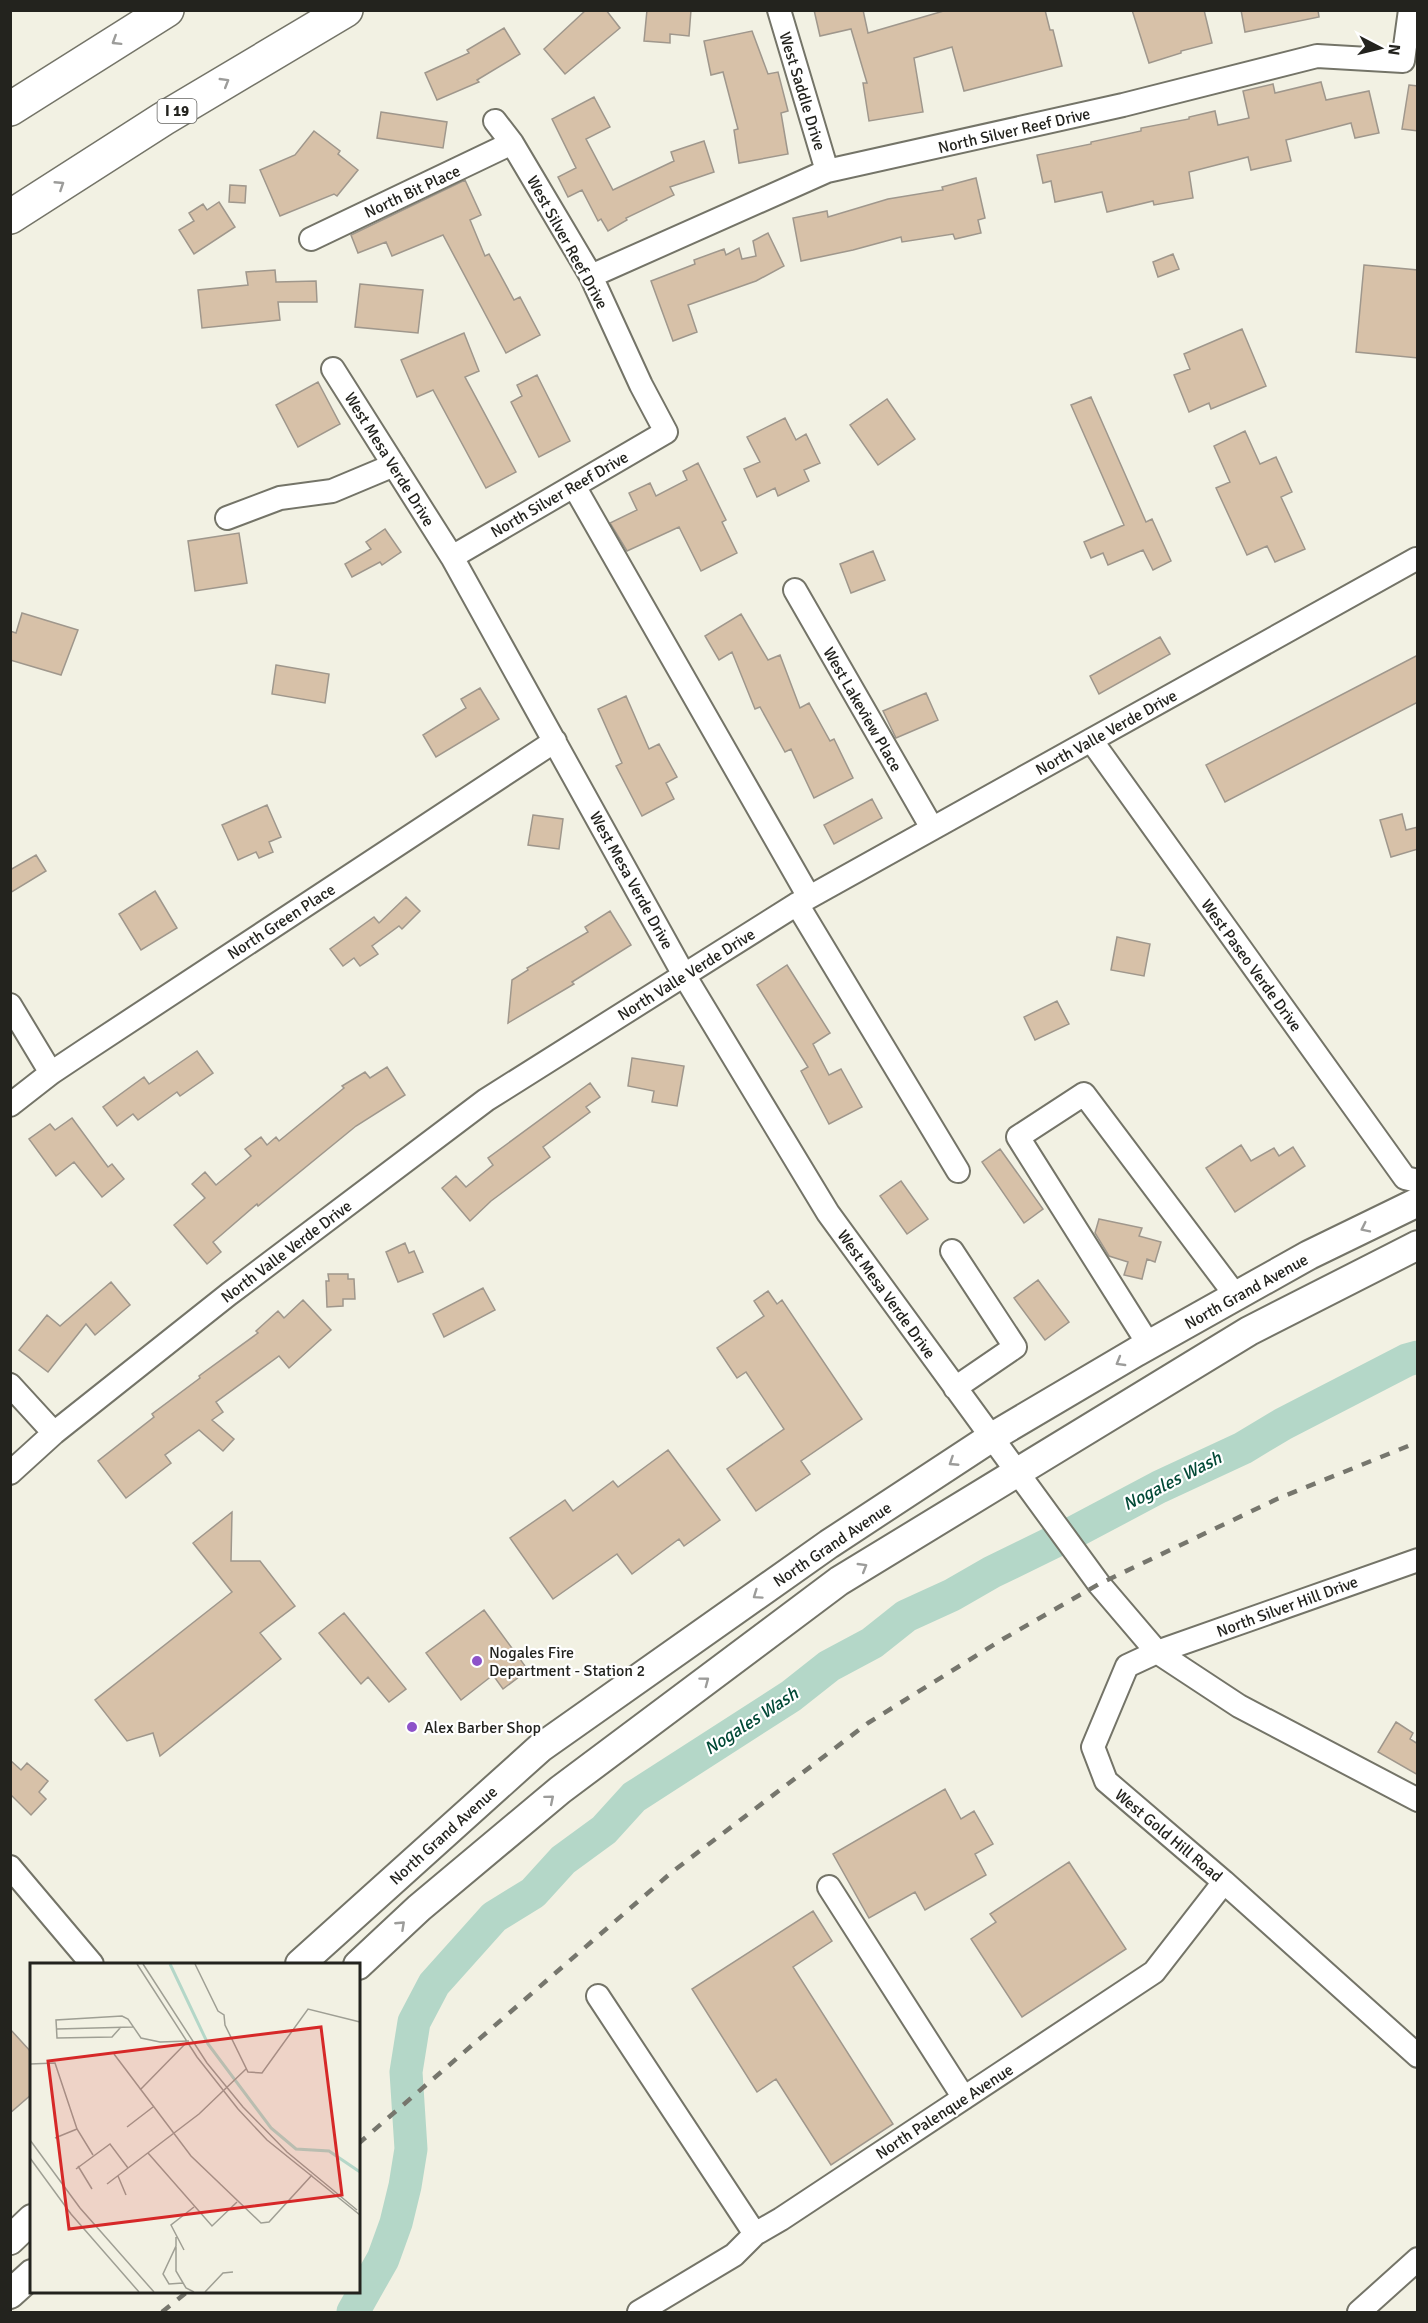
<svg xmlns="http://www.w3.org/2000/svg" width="1428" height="2323" font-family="Signika,sans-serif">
<rect width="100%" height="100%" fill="#f2f1e3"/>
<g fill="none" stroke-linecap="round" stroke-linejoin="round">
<path stroke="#b4d7c8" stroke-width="33" d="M353 2312 383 2259 396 2223 405 2186 411 2149 406 2072 414 2022 434 1984 494 1917 533 1893 563 1860 604 1830 634 1797 791 1696 829 1666 872 1643 906 1616 952 1595 992 1572 1076 1531 1159 1487 1243 1448 1283 1424 1407 1360 1418 1357"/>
</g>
<path fill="#d7c1a8" stroke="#9f978c" stroke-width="1.5" d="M586 10H606L620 28 565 74 544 49Z
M647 10H691L689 36 670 34V43L644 41Z
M814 10H863L868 33 947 10H1045L1050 30H1053L1062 66 964 91 952 47 914 58 923 112 869 121 863 83H867L851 29 820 36Z
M1132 10H1204L1212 43 1181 51V53L1149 63Z
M1241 10H1318L1319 17 1245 32Z
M504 28 520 54 477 80 479 82 437 100 425 73 469 53 467 50Z
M752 31 768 74 778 72 788 111 781 113 788 154 739 163 734 130 738 129 723 72 711 75 704 41Z
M1321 82 1326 100 1369 91 1379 133 1355 138 1351 123 1286 140 1291 161 1251 170 1248 157 1189 172 1193 198 1154 205 1153 201 1107 212 1102 192 1055 202 1051 181 1043 183 1037 155 1091 144V142L1141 131V128L1189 119V117L1215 111 1218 125 1249 118 1243 91 1273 84 1275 93Z
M1409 85 1418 86V131L1402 129Z
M594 97 610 127 586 139 613 190 674 161 671 152 704 141 714 172 670 187 674 195 626 218 627 220 608 231 601 219 598 221 582 190 568 197 558 177 576 168 552 119Z
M381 112 447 122 443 148 377 138Z
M314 131 340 151 338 154 358 170 337 196 334 194 280 216 260 170 295 155Z
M976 178 985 218 978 220 981 233 955 239 953 234 902 242 901 237 853 250 801 261 793 218 827 211 828 217 888 199 943 190 942 187Z
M465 180 481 215 470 220 485 256 489 254 514 300 520 297 540 335 506 353 443 235 392 256 386 242 358 253 351 235Z
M230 185 246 186 245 203 229 202Z
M219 202 235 227 194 254 179 230 194 221 189 213 203 204 207 210Z
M768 233 784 266 756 281 688 305 697 332 673 341 651 281 695 264 694 260 724 249 726 255 739 248 742 259 756 256 753 241Z
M1173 254 1179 269 1158 277 1153 262Z
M1364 265 1418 270V358L1356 352Z
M275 270 276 282 316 281 317 302H278L280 320 202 328 198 290 248 285 246 272Z
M360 284 423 290 418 333 355 327Z
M1242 329 1266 386 1211 409 1209 403 1189 412 1174 375 1190 369 1184 354Z
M464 333 479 371 465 377 516 472 486 488 433 390 417 397 401 360Z
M537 375 570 441 539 457 511 402 522 396 517 385Z
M318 382 340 424 298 447 276 405Z
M1091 397 1146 522 1152 519 1171 561 1153 570 1143 550 1108 565 1103 553 1091 558 1084 542 1124 525 1071 405Z
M887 399 915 439 878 465 850 425Z
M785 418 796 440 806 434 820 463 804 470 809 481 778 496 775 488 757 497 744 469 760 462 747 437Z
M1245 431 1260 464 1276 457 1292 492 1281 497 1305 549 1275 562 1267 546 1247 555 1216 488 1230 482 1214 446Z
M698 463 726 520 722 522 737 553 701 571 679 527 627 551 610 523 637 510 629 493 650 483 656 496 687 480 683 471Z
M385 529 401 552 382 565 380 562 352 577 345 564 371 549 366 542Z
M239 533 247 583 195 591 188 541Z
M873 551 885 580 851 593 840 564Z
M22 613 78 630 61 675 10 660V631L16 633Z
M741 614 768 660 780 655 800 708 809 703 830 741 834 739 853 778 814 798 791 749 785 752 760 707 755 709 732 652 719 660 705 636Z
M1160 637 1170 654 1099 694 1090 676Z
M1418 655V702L1225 802 1206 765Z
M276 665 329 674 325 703 272 694Z
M480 688 499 719 436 757 423 735 466 708 461 699Z
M926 693 938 720 896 738 883 711Z
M626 696 649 749 659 744 677 777 666 783 674 799 642 816 616 766 622 763 598 709Z
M872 799 882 818 834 844 824 825Z
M267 805 281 837 269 842 273 852 259 858 256 852 238 860 222 825Z
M1402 814 1406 830 1418 827V849L1391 857 1380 820Z
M533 815 563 819 559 849 528 845Z
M36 855 46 871 10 893V870Z
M155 891 177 928 141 950 119 914Z
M406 897 420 911 402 929 399 926 372 946 378 954 360 966 354 958 343 966 330 949 374 917 379 923Z
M610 911 631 945 572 982 574 984 508 1023 512 980 528 970 527 968 588 932 585 927Z
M1117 937 1150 944 1144 976 1111 970Z
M787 965 830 1033 813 1044 829 1075 841 1069 862 1107 829 1124 801 1071 808 1067 757 985Z
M1057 1001 1069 1024 1035 1040 1024 1017Z
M197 1051 213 1073 180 1096 177 1092 138 1120 133 1114 117 1126 103 1107 144 1077 149 1084Z
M632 1058 684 1066 677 1106 652 1102 654 1091 628 1086Z
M387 1067 405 1095 356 1126 258 1206 257 1204 213 1242 221 1252 207 1264 174 1225 205 1198 192 1184 205 1172 216 1185 251 1156 245 1149 261 1137 267 1145 276 1137 279 1141 344 1088 342 1086 365 1072 370 1078Z
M590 1083 600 1097 586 1107 590 1112 543 1147 550 1157 491 1201 470 1221 442 1188 456 1176 466 1187 493 1165 488 1158Z
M72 1118 108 1167 112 1164 124 1179 102 1197 74 1162 56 1176 29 1139 50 1124 55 1130Z
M1241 1145 1251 1161 1274 1148 1279 1156 1293 1147 1305 1166 1235 1212 1206 1168Z
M1000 1149 1043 1209 1024 1223 982 1162Z
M901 1181 928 1219 907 1234 880 1196Z
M1099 1219 1142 1228 1139 1236 1161 1242 1155 1262 1147 1259 1142 1279 1124 1275 1128 1262 1109 1256 1095 1233Z
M405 1243 409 1253 414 1251 423 1272 398 1282 386 1252Z
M328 1274H348V1279H354L355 1299H343V1306L327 1307 326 1281H329Z
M1038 1280 1069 1322 1045 1340 1014 1298Z
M111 1282 130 1305 95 1335 86 1324 48 1372 19 1350 47 1315 60 1326Z
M483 1288 495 1310 444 1337 433 1314Z
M768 1291 777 1304 782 1300 862 1419 801 1461 810 1474 756 1511 727 1469 784 1429 746 1372 737 1378 717 1348 764 1316 754 1301Z
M303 1300 331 1330 289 1368 279 1356 216 1402 223 1412 212 1420 234 1439 223 1451 199 1430 165 1455 171 1463 126 1498 98 1461 154 1417 152 1414 200 1378 199 1376 258 1333 256 1331 278 1311 284 1318Z
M668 1450 720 1520 684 1546 679 1539 632 1574 617 1554 553 1599 510 1538 565 1500 573 1511 613 1481 618 1487Z
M232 1512 231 1561H260L295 1606 260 1633 281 1659 160 1756 153 1733 127 1741 95 1700 232 1592 193 1543Z
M484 1610 528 1670 503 1689 493 1675 461 1700 426 1653Z
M344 1613 406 1689 389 1702 368 1677 361 1684 319 1633Z
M1396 1722 1413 1733 1410 1739 1418 1744V1775L1378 1752Z
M10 1760 21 1770 27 1763 48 1781 39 1792 46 1799 31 1815 10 1794Z
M945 1789 961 1819 974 1811 993 1844 975 1854 986 1875 925 1910 915 1892 869 1918 833 1854Z
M1069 1862 1126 1949 1022 2017 971 1939 996 1922 990 1914Z
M813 1911 832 1941 793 1967 893 2124 831 2165 776 2079 757 2092 692 1989Z
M10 2029 32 2053V2094L10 2113Z"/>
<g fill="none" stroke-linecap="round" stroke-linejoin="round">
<defs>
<path id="minor" d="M779 10 827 171
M311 239 512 143
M591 276 827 171 1123 105 1317 56 1403 61 1410 10
M333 369 452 557 684 975 828 1213 1099 1584 1157 1652 1239 1706 1418 1800
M574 486 809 897
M227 518 280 498 332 491 394 465
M452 557 666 432 641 385 591 276 512 143 495 121
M795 590 932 828
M1091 740 1405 1178 1418 1181
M797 904 958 1171
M10 1005 51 1073
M10 1105 51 1073 84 1051 555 741
M952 1251 1015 1347 955 1388
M1149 1345 1018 1137 1084 1094 1236 1296
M10 1385 54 1433
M10 1473 54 1433 229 1294 486 1100 797 904 1416 559
M1418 1560 1157 1652 1127 1666 1093 1747 1106 1781 1224 1882 1418 2056
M10 1867 92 1964
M829 1887 964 2098
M598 1996 755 2234
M639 2312 734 2255 755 2234 781 2219 1154 1972 1224 1882
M1359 2312 1418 2259"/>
<path id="major" d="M300 1964 540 1748 829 1544 992 1437 1136 1352 1309 1255 1418 1202
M358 1965 419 1908 560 1790 839 1581 1249 1331 1418 1245
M10 2240 32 2219
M10 2294 32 2274"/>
<path id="highway" d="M10 109 167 10
M10 217 163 119 346 10"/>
</defs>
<use href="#minor" stroke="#747468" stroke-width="26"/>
<use href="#major" stroke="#747468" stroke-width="32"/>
<use href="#highway" stroke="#747468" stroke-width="36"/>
<use href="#minor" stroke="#fff" stroke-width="22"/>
<use href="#major" stroke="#fff" stroke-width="28"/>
<use href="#highway" stroke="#fff" stroke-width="33"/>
<path stroke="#76766d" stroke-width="4.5" stroke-dasharray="10 10" stroke-linecap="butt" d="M358 2144 672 1872 868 1723 1003 1639 1099 1584 1277 1499 1418 1442
M162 2312 187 2292"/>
</g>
<defs><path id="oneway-chevron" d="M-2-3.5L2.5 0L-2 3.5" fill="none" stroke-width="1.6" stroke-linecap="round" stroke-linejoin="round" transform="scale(1.5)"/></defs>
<g stroke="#9c9c9a">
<use href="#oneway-chevron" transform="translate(116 41) rotate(148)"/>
<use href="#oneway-chevron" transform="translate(225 82) rotate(-31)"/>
<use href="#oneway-chevron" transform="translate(60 185) rotate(-33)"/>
<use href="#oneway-chevron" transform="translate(1365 1228) rotate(154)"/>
<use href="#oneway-chevron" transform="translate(1120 1362) rotate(150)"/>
<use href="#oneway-chevron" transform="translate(953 1462) rotate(147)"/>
<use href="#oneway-chevron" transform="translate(863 1567) rotate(-31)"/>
<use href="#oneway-chevron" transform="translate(757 1595) rotate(145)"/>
<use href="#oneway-chevron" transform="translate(705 1681) rotate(-37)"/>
<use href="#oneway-chevron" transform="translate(550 1799) rotate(-40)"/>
<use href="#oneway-chevron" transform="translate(401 1925) rotate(-43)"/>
</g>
<g fill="#8d52c9" stroke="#fff" stroke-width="2">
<circle cx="477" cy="1661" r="6"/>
<circle cx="412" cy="1727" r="6"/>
</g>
<g text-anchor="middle" stroke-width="4.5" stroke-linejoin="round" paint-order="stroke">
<rect fill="#fff" stroke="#656562" stroke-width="1.5" x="157.5" y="99" width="39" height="24" rx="4.5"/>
<g font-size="15" font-weight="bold" fill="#23231e">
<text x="177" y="116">I 19</text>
</g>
<g font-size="16" fill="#23231e" stroke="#fff">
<text transform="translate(803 91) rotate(73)" y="6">West Saddle Drive</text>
<text transform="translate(1014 130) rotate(-13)" y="6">North Silver Reef Drive</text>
<text transform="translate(412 191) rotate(-25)" y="6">North Bit Place</text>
<text transform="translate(568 242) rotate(61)" y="6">West Silver Reef Drive</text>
<text transform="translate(390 459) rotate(58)" y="6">West Mesa Verde Drive</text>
<text transform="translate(559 494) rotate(-30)" y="6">North Silver Reef Drive</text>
<text transform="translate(863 709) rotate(60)" y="6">West Lakeview Place</text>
<text transform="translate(1106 732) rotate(-29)" y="6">North Valle Verde Drive</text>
<text transform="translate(632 880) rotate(61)" y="6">West Mesa Verde Drive</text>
<text transform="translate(281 921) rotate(-33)" y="6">North Green Place</text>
<text transform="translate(1252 965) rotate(54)" y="6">West Paseo Verde Drive</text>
<text transform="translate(686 974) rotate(-32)" y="6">North Valle Verde Drive</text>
<text transform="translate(286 1251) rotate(-37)" y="6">North Valle Verde Drive</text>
<text transform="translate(1246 1291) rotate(-29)" y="6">North Grand Avenue</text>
<text transform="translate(887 1294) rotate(54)" y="6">West Mesa Verde Drive</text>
<text transform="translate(832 1544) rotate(-34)" y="6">North Grand Avenue</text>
<text transform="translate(1287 1606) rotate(-20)" y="6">North Silver Hill Drive</text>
<text transform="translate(443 1835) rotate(-42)" y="6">North Grand Avenue</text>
<text transform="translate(1169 1835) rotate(40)" y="6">West Gold Hill Road</text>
<text transform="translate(944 2111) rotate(-33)" y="6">North Palenque Avenue</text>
</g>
<g font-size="16" fill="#23231e" stroke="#fff" text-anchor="start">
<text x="489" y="1658">Nogales Fire<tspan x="489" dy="18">Department - Station 2</tspan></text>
<text x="424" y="1733">Alex Barber Shop</text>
</g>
<g font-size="18" font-style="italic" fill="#024936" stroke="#fff">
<text transform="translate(1172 1481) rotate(-27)" y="6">Nogales Wash</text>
<text transform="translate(751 1721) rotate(-33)" y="6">Nogales Wash</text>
</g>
</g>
<g transform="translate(30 1963)">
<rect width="330" height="330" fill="#f2f1e3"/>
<path fill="none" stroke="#b4d7c8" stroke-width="3" d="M140 1 178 81 241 165 266 186 299 188 330 209"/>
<path fill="none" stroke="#9f9f94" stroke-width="1.5" d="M107 1 167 94 208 146 237 177 330 252M113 1 177 100 213 144 257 189 327 247M165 1 188 48 194 52 195 62 218 109 232 110 278 46 330 59M91 64 82 74 27 75 26 57 92 53 98 56 111 75 130 79 159 78M27 66 103 64M84 91 161 193 231 260 239 259 282 212M0 101 25 100 47 166 63 192M110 127 157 79M97 164 123 144M25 175 47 166M0 177 50 245 124 329M118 190 182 263 207 239M0 195 41 251 109 329M48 203 62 226M46 206 80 181 98 205M88 213 96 232M77 221 169 151 216 106M146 274V283L133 311 139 321 153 320M146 284V308L156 325 164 329M154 287 141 262 164 244M175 329 193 310 203 309"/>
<path fill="#d62828" fill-opacity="0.15" stroke="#d62828" stroke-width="3" d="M291 64 312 232 39 266 18 98Z"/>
<rect width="330" height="330" fill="none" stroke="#23231e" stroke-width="3"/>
</g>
<rect width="1428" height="2323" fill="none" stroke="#23231e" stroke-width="24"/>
<g transform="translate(1380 48) rotate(97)" stroke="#ffffff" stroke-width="4.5" paint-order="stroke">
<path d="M0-4.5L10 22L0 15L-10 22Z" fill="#23231e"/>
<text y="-9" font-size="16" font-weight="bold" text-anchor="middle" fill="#23231e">N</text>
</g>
</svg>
